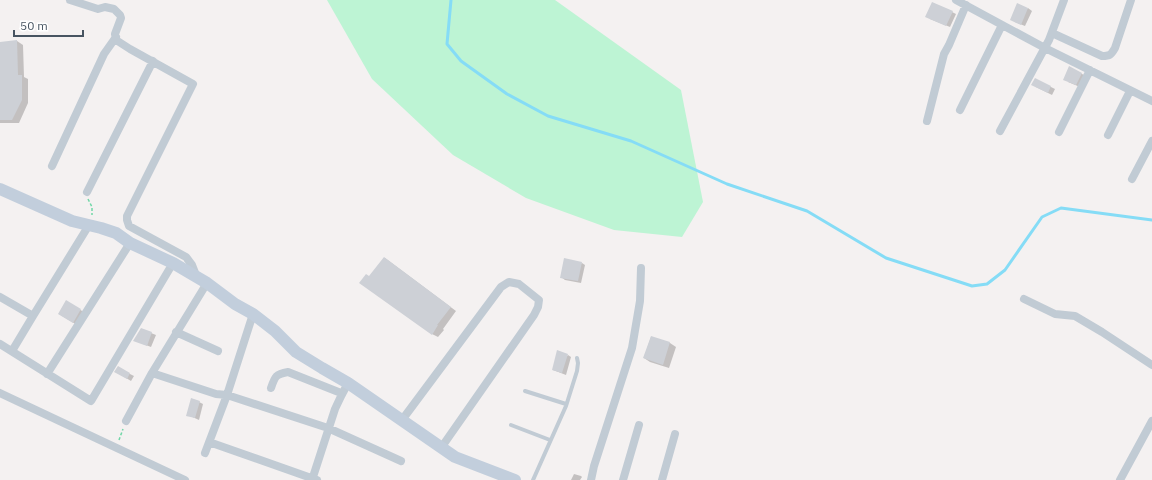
<svg xmlns="http://www.w3.org/2000/svg" width="1152" height="480" font-family="'IBM Plex Sans',sans-serif">
<rect width="100%" height="100%" fill="#f4f1f1"/>
<path fill="#bdf4d4" d="M327 0H555L681 90 703 202 682 237 614 230 526 198 453 155 372 79Z"/>
<path fill="#0003" d="M1028 8 1032 11 1025 26 1015 22Z
M952 12 956 14 950 27 930 19Z
M17 41 23 45 24 77 28 79V103L19 123H0V43Z
M1070 68 1086 76 1080 87 1068 82Z
M1035 79 1055 89 1052 95 1036 87Z
M385 258 456 311 443 329 444 330 438 337 432 334 370 277Z
M582 263 585 265 581 283 565 280 561 277Z
M66 302 84 312 77 325 59 314Z
M141 329 156 335 151 347 138 342Z
M651 337 670 343 676 347 669 368 650 362 644 358Z
M568 355 571 357 566 375 553 370Z
M118 368 134 376 131 381 116 372Z
M199 402 203 404 199 420 188 415Z
M574 474 581 476 582 477 580 480H571Z"/>
<g fill="none" stroke-linecap="round" stroke-linejoin="round">
<path stroke="#85dcf6" stroke-width="3" d="M451 0 447 44 461 61 507 94 548 116 631 141 727 184 807 211 886 258 972 286 987 284 1005 270 1042 217 1061 208 1152 220"/>
</g>
<path fill="#cdd0d6" d="M932 2 953 11 946 26 925 17Z
M1017 3 1028 8 1021 25 1010 20Z
M17 40 18 75H22V100L12 120H0V42Z
M1069 66 1082 73 1076 85 1063 80Z
M1035 78 1051 86 1048 93 1031 85Z
M384 257 451 307 437 325H438L432 335 359 283 366 274 369 276Z
M564 258 582 262 578 281 560 278Z
M66 300 81 309 73 323 58 314Z
M141 328 152 332 147 346 133 341Z
M651 336 670 342 663 365 643 358Z
M557 350 568 354 562 373 552 370Z
M118 366 130 373 127 379 114 372Z
M191 398 200 401 195 418 186 416Z"/>
<g fill="none" stroke-linecap="round" stroke-linejoin="round">
<path stroke="#70d7a7" stroke-width="1.5" stroke-dasharray="3 2" stroke-linecap="butt" d="M88 199 92 207V215
M119 440 123 429"/>
<path stroke="#c1cbd4" stroke-width="4" d="M525 391 566 404
M511 425 550 440
M533 480 566 406 577 371 578 363 577 358"/>
<path stroke="#c1cbd4" stroke-width="8" d="M70 0 98 9 105 7 114 9 120 15 121 18 115 34 116 40 130 49 193 84 127 216V220L129 226 186 257 192 265 197 278
M956 0 1045 48 1152 101
M1052 33 1102 56C1110 56 1111 55 1115 48L1131 0
M960 110 1002 25
M927 121 944 54 949 45 966 5
M1000 131 1049 40 1064 0
M1059 132 1090 70
M1108 135 1130 91
M52 166 104 54 116 37
M1132 179 1152 141
M87 192 153 61
M0 297 33 316
M1024 299 1055 314 1075 316 1102 332 1152 365
M176 332 218 351
M0 344 91 401 173 263
M12 351 33 316 89 225
M152 373 216 394 227 395 328 428 401 461
M47 374 130 243
M271 388C275 376 276 374 288 372L341 393
M0 393 185 480
M402 420 501 287 509 282 519 284 539 300 538 307 534 315 441 448
M126 421 152 373 207 283
M209 442 317 480
M205 453 227 395 253 314
M312 480 335 409C339 400 343 392 348 383
M591 480 594 466 632 348 640 301 641 268
M623 480 639 425
M662 480 675 434
M1120 480 1152 421"/>
<path stroke="#c2cedc" stroke-width="12" d="M0 189 72 221 101 228 116 233 130 243 173 263 207 283 235 304 253 314 275 331 296 352 322 368 348 383 455 457 515 480"/>
</g>
<path d="M14 30v6h69v-6" fill="none" stroke="#475461" stroke-width="2"/>
<text x="20" y="30" font-size="12" fill="#475461" stroke="#ffffff" stroke-width="3" paint-order="stroke">50 m</text>
</svg>
